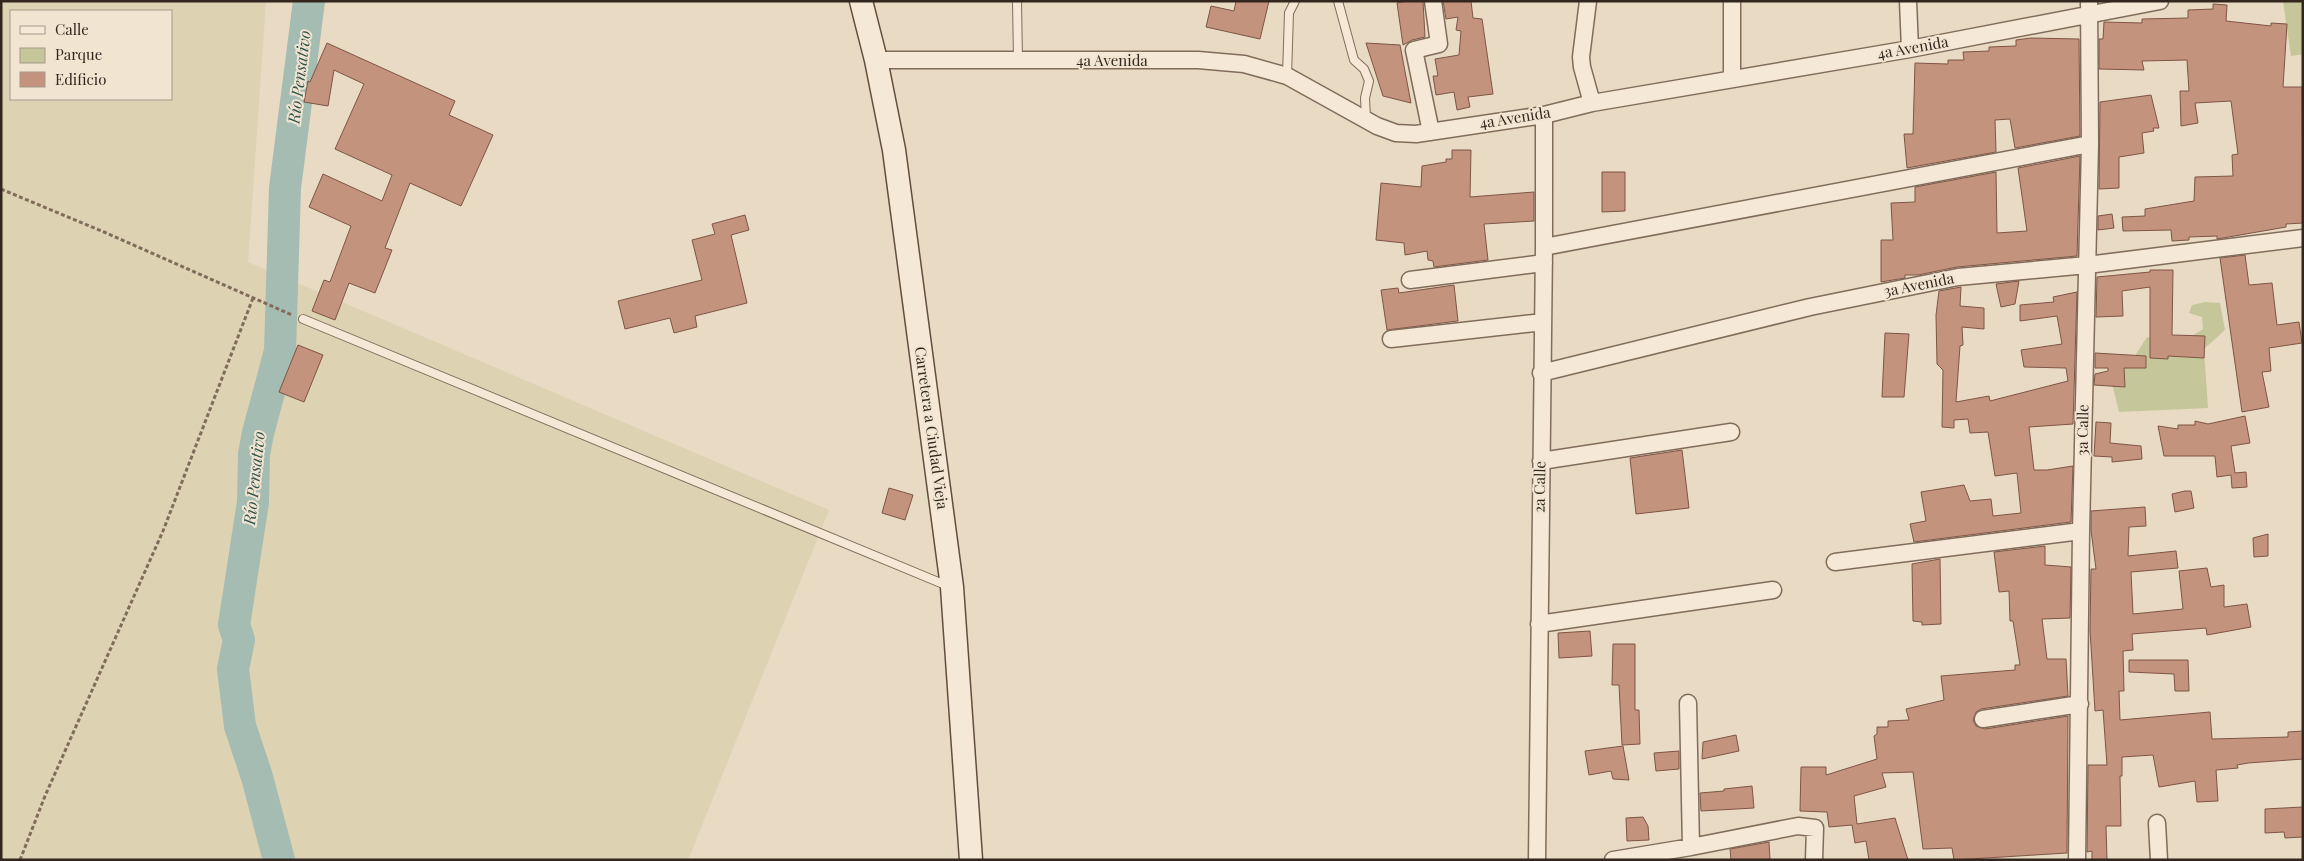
<svg xmlns="http://www.w3.org/2000/svg" width="2304" height="861" font-family="'Playfair Display',serif">
<rect width="100%" height="100%" fill="#e9dac3"/>
<path fill="#ddd2b2" fill-rule="evenodd" d="M1 1H266L248 262 829 510 688 860H1ZM11 11H171V99H11Z"/>
<path fill="#c5c699" d="M2283 1H2303V54L2291 56Z
M2205 302 2220 303 2225 330 2204 349 2208 408 2119 412 2108 367 2127 368 2147 337 2182 342 2203 329 2202 317 2189 313 2192 305Z"/>
<g fill="none" stroke-linecap="round" stroke-linejoin="round">
<path stroke="#a5bcb3" stroke-width="32" d="M279 860 257 777 240 726 233 669 239 640 234 625 253 502 254 454 258 433 280 351 285 188 309 1"/>
</g>
<path fill="#c3937d" stroke="#7e5545" d="M1236 1H1269L1260 39 1206 27 1211 6 1234 11Z
M1407 1H1423L1425 37 1412 40 1403 45 1397 3Z
M1443 1H1471L1473 18 1482 19 1493 94 1468 97 1470 107 1457 110 1454 92 1436 95 1433 76H1438L1435 59 1459 55 1461 31 1456 30 1458 17 1446 19Z
M2213 4 2227 5 2226 21 2271 26V23L2287 24 2283 87H2302L2303 223 2286 224V227L2217 239V236L2189 237V240L2172 241 2171 230 2123 231 2122 217 2145 216V209L2194 201 2195 177 2233 176 2232 155 2238 154 2231 101 2195 103 2198 123 2181 126 2180 91H2189L2187 60 2142 61 2144 70 2099 69V39H2103L2104 22 2142 23V19L2188 18V10L2213 9Z
M2031 38 2079 39 2080 136 2015 148 2010 119 1995 120 1996 152 1907 168 1904 134H1913L1915 63 1948 64V60H1964L1963 52 1989 51V47L2016 46V40Z
M327 43 455 101 449 115 493 135 461 206 410 183 385 248 392 250 375 293 349 283 335 320 312 311 324 280 330 282 351 226 309 207 323 174 382 201 392 175 335 149 364 84 334 70 328 106 304 102 308 81 310 82Z
M1366 43 1400 45 1411 103 1383 96Z
M2151 95 2159 128H2153L2154 131 2142 133 2144 153 2119 157V188L2099 189 2100 102Z
M1452 150H1471L1470 197 1534 192V221L1484 224 1488 260 1434 267 1433 261 1428 260 1427 251 1405 255 1404 243 1376 240 1381 183 1421 187 1422 166 1446 162V159H1452Z
M2080 156 2077 256 1957 267 1918 275H1905V278L1881 282V240H1893L1891 203 1915 202V187L1996 172 1997 233 2027 231 2018 168Z
M1602 172H1625V211L1602 212Z
M2112 214 2114 228 2098 230V216Z
M745 215 749 230 731 235 747 303 695 316 697 327 674 333 670 318 625 329 618 301 702 280 692 240 715 234 712 224Z
M2245 255 2249 285 2272 283 2277 325 2299 322 2302 343 2269 348 2271 371 2262 372 2269 407 2242 412 2220 258Z
M2150 270H2173L2172 335 2205 336 2204 358 2168 356V359L2150 358V287L2122 291 2123 316 2096 317 2097 277 2150 272Z
M2019 281 2015 304 2001 307 1996 284Z
M1454 285 1458 321 1387 330 1381 290 1398 288 1399 293Z
M1961 287 1960 306 1984 308V329L1962 327 1963 345 1960 346 1956 402 1989 396 1990 401 2068 381 2066 368 2024 367 2021 350 2062 344 2057 316 2020 321V305L2054 302 2053 297 2077 292 2073 424 2029 427 2034 470H2047L2073 466 2071 522 1914 542 1910 524 1926 521 1921 492 1964 485 1970 501 1991 499 1993 516 2021 513 2017 473 1995 476 1988 432 1970 433 1968 419 1954 420V428L1942 427 1943 370 1937 364 1936 315 1939 291Z
M1885 333 1909 334 1904 397H1882Z
M298 345 323 355 304 402 279 392Z
M2095 353 2146 356V368H2124L2125 387 2094 385 2095 374 2108 371V368H2095Z
M2245 416 2250 443 2231 446 2235 473 2246 472 2247 487 2232 488 2231 475 2217 477 2215 456H2164L2158 426 2178 429V425H2195V421L2208 424Z
M2096 422 2111 423 2110 443 2141 446 2142 459 2112 462V457L2094 456Z
M1682 450 1689 508 1636 514 1630 458Z
M889 488 913 495 905 520 882 513Z
M2185 491H2191L2194 508 2175 512 2172 494Z
M2145 507 2146 526 2129 527 2128 556 2176 551 2178 568 2131 572 2133 614 2183 609 2179 571 2207 568 2211 587 2224 585V607L2247 604 2251 627 2207 635 2206 628 2132 634 2133 650 2123 651 2124 691H2119L2120 720 2210 712 2212 739 2288 737V732L2303 731V759L2248 763 2237 765 2238 768 2216 770 2218 801 2197 802 2195 781 2159 787 2153 755 2122 757V776H2120L2121 826H2106L2107 860H2092V851L2087 852 2088 765H2107L2103 710 2095 711 2090 630 2091 569H2096L2091 530V511Z
M2268 534V556L2254 557 2253 538Z
M2045 546V565L2071 567 2070 618 2042 619 2047 659H2066L2068 696 1981 709 1976 712 1973 720 1976 726 1985 729 2068 716 2067 853 1954 860 1952 848 1923 849 1913 772 1882 773 1886 787 1854 796 1857 824 1895 818 1908 860H1869L1866 841 1855 843 1852 825 1829 827 1827 812 1800 811 1801 767H1826V775L1877 759 1874 736 1877 734V727H1888V721L1909 720 1906 709 1944 700 1941 676 2015 670V665H2020L2013 621H2010L2009 591 1999 592 1994 552Z
M1940 559 1941 624 1922 625V622L1913 621 1912 564Z
M1590 631 1592 656 1559 658 1558 633Z
M1613 644H1635V710H1639L1640 744 1622 745 1619 685H1612Z
M2129 660H2188L2189 691H2175L2174 674 2129 672Z
M1736 735 1739 751 1702 759 1703 742Z
M1623 746 1629 780 1613 779 1611 771 1589 775 1585 751Z
M1679 751V769L1656 771 1654 753Z
M1752 786 1754 808 1701 811 1700 793 1724 791V789Z
M2303 807V837L2285 838 2284 832 2265 833V809Z
M1643 817 1648 826 1649 840 1627 841 1626 818Z
M1769 842 1770 860H1731L1730 849Z"/>
<g fill="none" stroke-linecap="round" stroke-linejoin="round">
<defs>
<path id="service" d="M1017 1 1018 61
M1338 1 1354 60 1364 69 1369 81 1365 98 1366 118
M1287 76 1289 13 1295 1
M303 319 948 586"/>
<path id="minor" d="M1588 1 1581 57 1582 67 1592 103
M1732 1V79
M1908 1 1910 49
M876 60H1198L1244 64 1287 76 1377 126 1396 133 1416 134 1544 115 1592 103 1910 49 2160 1
M1431 132 1414 50 1439 44 1433 1
M1544 247 2090 144
M1410 280 1544 263
M1391 339 1543 322
M1541 373 1810 307 1958 277 2087 265 2303 238
M1541 461 1731 432
M1835 562 2081 531
M1539 624 1773 590
M1688 703 1691 847
M1983 719 2080 704
M2157 823 2159 860
M1537 860 1544 247V115
M1613 860 1691 847 1798 826 1815 828 1814 860
M2077 860 2081 531 2090 144 2089 1"/>
<path id="secondary" d="M861 1 876 60 894 150 952 587 971 860"/>
</defs>
<use href="#service" stroke="#816c5c" stroke-width="10"/>
<use href="#minor" stroke="#816c5c" stroke-width="19"/>
<use href="#secondary" stroke="#634d3f" stroke-width="25"/>
<path stroke="#816c5c" stroke-width="3" stroke-dasharray="4 2.5" stroke-linecap="butt" d="M1 189 104 232 292 315
M20 860 45 796 163 531 253 298"/>
<use href="#service" stroke="#f5e8d6" stroke-width="8"/>
<use href="#minor" stroke="#f5e8d6" stroke-width="16"/>
<use href="#secondary" stroke="#f5e8d6" stroke-width="22"/>
</g>
<g text-anchor="middle" stroke-width="4" stroke-linejoin="round" paint-order="stroke">
<g font-size="15" fill="#33261f" stroke="#f1e5d2">
<text transform="translate(1913 48) rotate(-10)" y="5">4a Avenida</text>
<text x="1112" y="66">4a Avenida</text>
<text transform="translate(1515 118) rotate(-9)" y="5">4a Avenida</text>
<text transform="translate(1919 285) rotate(-11)" y="5">3a Avenida</text>
<text transform="translate(931 428) rotate(82)" y="5">Carretera a Ciudad Vieja</text>
<text transform="translate(2083 430) rotate(-89)" y="5">3a Calle</text>
<text transform="translate(1540 487) rotate(-89)" y="5">2a Calle</text>
</g>
<g font-size="16" font-style="italic" fill="#2f514b" stroke="#f1e5d2">
<text transform="translate(299 77) rotate(-83)" y="6">Río Pensativo</text>
<text transform="translate(254 478) rotate(-84)" y="6">Río Pensativo</text>
</g>
</g>
<rect width="2304" height="861" fill="none" stroke="#33261f" stroke-width="5"/>
<rect x="10" y="10" width="162" height="90" fill="#f1e5d2" stroke="#a5998a"/>
<rect x="20" y="26" width="25" height="8" fill="#f5e8d6" stroke="#a5998a"/>
<text x="55" y="35" font-size="15" fill="#33261f">Calle</text>
<rect x="20" y="48" width="25" height="15" fill="#c5c699" stroke="#a5998a"/>
<text x="55" y="60" font-size="15" fill="#33261f">Parque</text>
<rect x="20" y="72" width="25" height="15" fill="#c3937d" stroke="#a5998a"/>
<text x="55" y="85" font-size="15" fill="#33261f">Edificio</text>
</svg>
